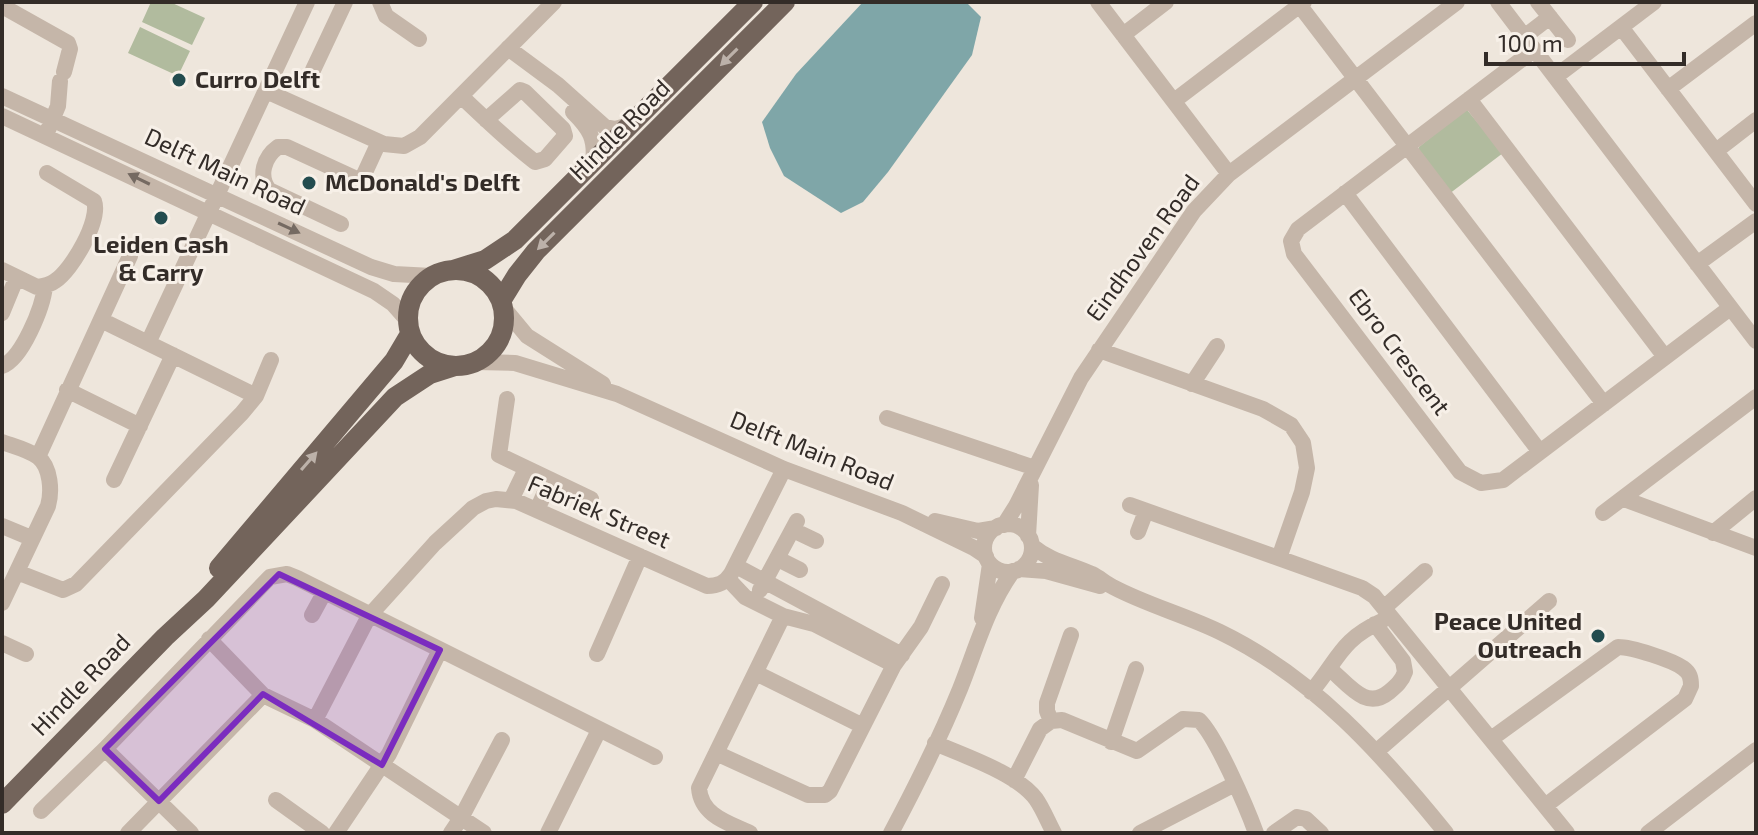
<svg xmlns="http://www.w3.org/2000/svg" width="1758" height="835" font-family="'Exo 2',sans-serif">
<rect width="100%" height="100%" fill="#eee6dc"/>
<path fill="#b1bb9e" d="M151 2H170L205 18 192 45 142 22Z
M140 27 190 51 178 76 128 53Z
M1464 110 1468 111 1503 153 1449 194 1418 151 1419 147Z"/>
<path fill="#7fa6a8" d="M863 2H966L981 17 972 55 888 172 863 202 841 213 784 176 770 148 762 122 796 74Z"/>
<g fill="none" stroke-linecap="round" stroke-linejoin="round">
<path stroke="#c5b6a9" stroke-width="16" d="M380 2 386 16 419 39
M1098 2 1229 174
M1297 2 1604 404
M1498 2 1756 341
M1538 2 1568 40
M2 6 68 43 70 49 64 72
M1621 27 1756 204
M1123 35 1166 2
M1524 37 1550 17
M508 48 558 85 605 127 616 129 632 124
M1534 50 1298 229 1291 241 1294 254 1460 472 1481 483 1503 480 1730 308
M313 70 345 2
M1555 77 1654 2
M1668 89 1756 23
M266 91 384 144 404 146 420 137 554 2
M2 96 371 267 394 274 432 276
M461 96C485 119 509 142 535 162L545 159 565 136 563 129 525 92 520 90 486 120
M1469 99 1665 357
M1174 101 1304 2
M573 112C590 129 596 139 593 163
M2 116 374 291 393 304 408 321
M48 130 58 106 60 81
M1716 151 1756 120
M1345 193 1540 452
M341 224 269 190C258 176 264 157 278 147H287L361 181 379 142
M1697 264 1756 221
M2 270 37 287C44 286 50 285 55 281 72 270 101 220 94 201L47 173
M503 307 527 336 603 384
M2 313 16 279
M101 320 256 396
M148 343 307 2
M1099 350 1263 409 1291 425 1303 443 1307 468 1302 492 1279 558
M476 362 515 363 617 394 784 469 902 513 974 548 986 556
M2 366C22 359 43 307 45 286
M1192 384 1217 346
M67 390 140 426
M507 399 499 455 591 499
M887 418 1035 468
M2 442C13 446 29 450 38 457 51 467 52 492 48 506L2 603
M38 457 130 256
M114 480 173 355
M1624 499 1756 548
M511 500 526 469
M1130 505 1362 588 1374 596 1567 833
M537 510 550 481
M1603 513 1756 397
M935 521 978 531 996 528
M984 548a24 24 0 1 1 48 0a24 24 0 1 1-48 0Z
M1004 525 1016 506 1081 378 1194 211 1229 174 1457 2
M2 526 31 538
M793 530 816 541
M1138 532 1146 511
M1713 533 1756 498
M1028 536 1031 485
M1032 546C1050 561 1072 565 1092 574 1100 578 1106 584 1113 587 1147 605 1185 615 1220 632 1313 677 1382 754 1446 833
M778 559 800 570
M736 566 902 655
M1019 569 1046 571 1100 586
M17 572 63 590 76 584 242 413 256 396 271 360
M728 579 745 597 783 616 814 624 894 665
M760 590 797 521
M1385 607 1425 571
M312 615 324 593
M982 618 990 564
M209 639 263 695 315 720 484 833
M2 643 26 654
M597 654 640 556
M1330 669C1349 685 1366 711 1389 692 1396 686 1402 681 1405 672L1403 661 1375 624
M756 673 863 726
M1311 692C1339 659 1340 640 1382 621
M315 720 369 616 435 543 473 508 486 501 496 499 516 501 707 586C718 586 725 583 731 574L784 469
M1051 721 1062 720 1137 751 1183 719 1199 720C1216 736 1247 808 1256 833
M1051 721 1047 711V703L1071 635
M1491 739 1618 647C1632 647 1672 660 1683 668 1690 673 1691 678 1691 686L1685 699 1545 806
M1111 742 1136 669
M935 743C964 756 1017 773 1036 799 1043 809 1048 822 1054 833
M105 749 191 833
M1377 751 1549 601
M716 753 808 795H825L830 791 894 665 921 627 942 584
M1014 780 1040 729 1051 721
M276 800 322 833
M41 811 105 749 270 577 287 574 297 578 655 757
M128 833 263 695
M336 833 389 754 440 650
M451 833 461 818 502 740
M548 833 599 730
M750 833C729 823 701 816 699 788L783 616
M891 833C916 786 940 738 960 689 976 649 987 607 1013 571
M1140 833 1235 784
M1274 833 1297 817 1306 819 1321 833
M1648 833 1756 750"/>
<path stroke="#73645b" stroke-width="20" d="M408 318a48 48 0 1 1 96 0a48 48 0 1 1-96 0Z
M453 270 485 260 515 240 753 2
M501 301 517 275 536 251 785 2
M219 568 394 361 410 334
M2 804 165 637 206 599 395 397 430 374 455 366"/>
</g>
<defs><path id="oneway-solid" d="M-6-.8H1V-3.2L6.5 0L1 3.2V.8H-6Z" transform="scale(2)"/></defs>
<g fill="#bcb1a9">
<use href="#oneway-solid" transform="translate(729 57) rotate(135)"/>
<use href="#oneway-solid" transform="translate(546 241) rotate(135)"/>
<use href="#oneway-solid" transform="translate(309 461) rotate(-49)"/>
</g>
<g fill="#756a62">
<use href="#oneway-solid" transform="translate(139 179) rotate(-154)"/>
<use href="#oneway-solid" transform="translate(289 228) rotate(25)"/>
</g>
<path fill="#7b2cbf" fill-opacity="0.2" stroke="#7b2cbf" stroke-width="6" stroke-linejoin="round" d="M279 574 440 650 382 765 263 694 159 801 105 749Z"/>
<g fill="#234c4f" stroke="#f7f0e8" stroke-width="3">
<circle cx="179" cy="80" r="8"/>
<circle cx="309" cy="183" r="8"/>
<circle cx="161" cy="218" r="8"/>
<circle cx="1598" cy="636" r="8"/>
</g>
<g text-anchor="middle" stroke-width="6" stroke-linejoin="round" paint-order="stroke">
<g font-size="24" font-weight="bold" fill="#332c28" stroke="#f7f0e8" text-anchor="start">
<text x="195" y="88">Curro Delft</text>
<text x="325" y="191">McDonald's Delft</text>
<text x="161" y="253" text-anchor="middle">Leiden Cash<tspan x="161" dy="28">&amp; Carry</tspan></text>
<text x="1582" y="630" text-anchor="end">Peace United<tspan x="1582" dy="28">Outreach</tspan></text>
</g>
<g font-size="24" fill="#332c28" stroke="#f7f0e8">
<text transform="translate(620 130) rotate(-45)" y="8">Hindle Road</text>
<text transform="translate(225 172) rotate(25)" y="8">Delft Main Road</text>
<text transform="translate(1143 248) rotate(-54)" y="8">Eindhoven Road</text>
<text transform="translate(1399 352) rotate(53)" y="8">Ebro Crescent</text>
<text transform="translate(812 451) rotate(22)" y="8">Delft Main Road</text>
<text transform="translate(599 512) rotate(23)" y="8">Fabriek Street</text>
<text transform="translate(81 685) rotate(-46)" y="8">Hindle Road</text>
</g>
</g>
<rect width="1758" height="835" fill="none" stroke="#332c28" stroke-width="8"/>
<path d="M1486 52v12h198v-12" fill="none" stroke="#332c28" stroke-width="4"/>
<text x="1498" y="52" font-size="24" fill="#332c28" stroke="#f7f0e8" stroke-width="6" paint-order="stroke">100 m</text>
</svg>
